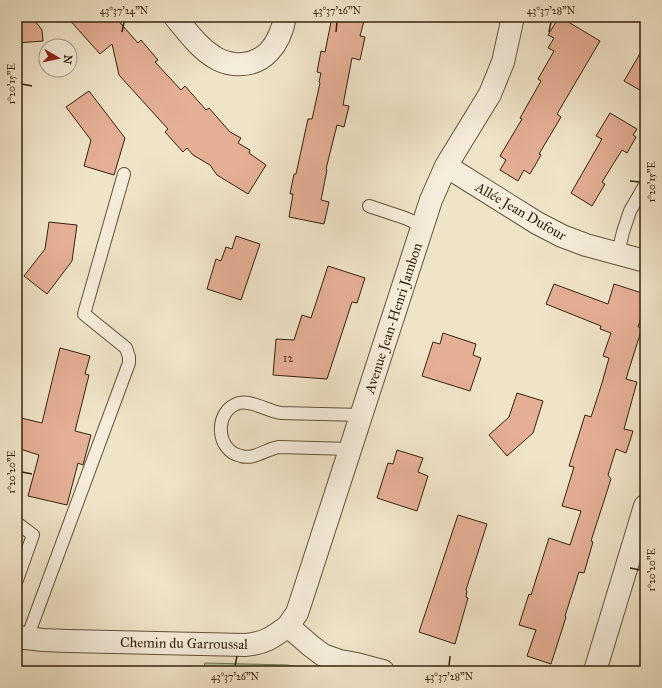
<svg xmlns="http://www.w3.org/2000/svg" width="662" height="688" font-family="'IM FELL Great Primer',serif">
<rect width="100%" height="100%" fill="#f0e4c8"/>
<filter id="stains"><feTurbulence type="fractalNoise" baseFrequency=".005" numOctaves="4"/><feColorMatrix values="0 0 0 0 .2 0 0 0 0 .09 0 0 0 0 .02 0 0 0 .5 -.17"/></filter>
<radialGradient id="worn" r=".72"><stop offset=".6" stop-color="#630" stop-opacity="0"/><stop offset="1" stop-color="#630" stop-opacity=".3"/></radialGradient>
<path fill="#b5c59a" stroke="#747454" d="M205 663 288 665 316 671H202Z"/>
<path fill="#e5af96" stroke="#34230d" d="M17 17H32L42 30 43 41 17 43Z
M67 17H115L138 43 141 40 158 60 155 62 181 90 185 86 206 110 209 108 230 132 241 138 238 143 250 150 249 153 266 165 248 194 217 175 210 165 193 155 187 148 183 152 165 132 168 129 119 75 112 44 100 54Z
M332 17H365L360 36 365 37 360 60 352 58 343 105 349 106 344 127 337 125 326 169 327 170 321 200 329 202 324 224 289 217 293 194H290L294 174H296L308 119H312L320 83 319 82 321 73 317 72 321 51 325 52Z
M559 17H560L600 41 557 114 561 117 539 154 541 155 530 174 524 170 518 181 500 170 506 160 500 156 522 119 520 118 541 81 538 79 554 51 548 48 554 38 548 35Z
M645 45V93L624 81Z
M89 91 125 138 114 175 84 166 91 140 66 107Z
M610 113 637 129 633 135 636 137 627 153 622 150 602 182 605 184 592 206 571 193 602 139 596 136Z
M49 222 77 225 72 261 47 294 24 276 45 249Z
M236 236 260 244 241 300 207 289 216 259 221 261 226 247 232 249Z
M328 266 365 278 357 303 352 302 327 379 273 375 276 339 294 340 302 315 311 318Z
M554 284 608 304 614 284 645 294V305L638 327 642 328 626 379 637 382 624 429 633 431 626 453 616 449 608 475 611 479 591 541 593 542 584 573 579 572 565 616 566 617 551 664 527 656 536 630 519 625 529 594 531 595 549 538 570 545 581 511 562 506 574 467 569 466 585 415 591 417 602 383 609 358 603 356 611 333 600 329 601 326 546 304Z
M443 333 476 344 473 355 481 358 470 391 422 376 433 342 440 344Z
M60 348 90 356 85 374 89 375 75 431 91 435 83 465 78 463 67 505 28 496 39 455 17 448V417L42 423Z
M517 393 543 401 533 433 507 456 489 435 509 417Z
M397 450 423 458 418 472 428 476 417 511 377 498 388 463 393 464Z
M458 515 487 524 466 590 467 591 466 597 468 598 455 644 419 632Z"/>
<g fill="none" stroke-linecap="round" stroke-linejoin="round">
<defs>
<path id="service" d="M369 206 405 218 423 226
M618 253 623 232 630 211 645 185
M351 449 279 447C266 449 254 460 241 456 215 451 214 410 239 403 252 400 267 411 281 413L362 415
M17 523 33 535 17 580
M27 638 129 363V357L126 348 84 314 124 174"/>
<path id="minor" d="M175 17C187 31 198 47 214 57 220 61 226 63 234 64 264 67 280 44 285 17
M446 166 537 223 562 236 586 245 645 261
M288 626 297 613 300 604 431 200 446 166 490 94 503 62 513 17
M17 637 43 640 68 641 245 645C265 643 272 638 288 626L311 646 323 655 340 661 357 664 383 671
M595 671 645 506"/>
</defs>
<use href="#service" stroke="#63533c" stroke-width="14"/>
<use href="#minor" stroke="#63533c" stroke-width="24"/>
<use href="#service" stroke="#f5eddb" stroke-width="12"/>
<use href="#minor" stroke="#f5eddb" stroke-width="22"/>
</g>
<path fill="none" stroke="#34230d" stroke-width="1.5" d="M122 32 124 22M336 32 337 22M549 32 551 22M22 84 32 86M630 181 640 182M22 472 32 474M630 568 640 570M235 666 237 656M449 666 450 656"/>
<g text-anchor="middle" stroke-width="3" stroke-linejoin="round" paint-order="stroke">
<g font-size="12" fill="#60462f">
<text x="288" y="362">12</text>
</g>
<g font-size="14" fill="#34230d" stroke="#f5eddb">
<text transform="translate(521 211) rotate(30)" y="5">Allée Jean Dufour</text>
<text transform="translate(393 318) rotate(-72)" y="5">Avenue Jean-Henri Jambon</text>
<text transform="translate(184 643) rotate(1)" y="5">Chemin du Garroussal</text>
</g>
</g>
<rect width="662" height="688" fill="none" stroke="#f0e4c8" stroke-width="44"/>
<g transform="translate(58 58) rotate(99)"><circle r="19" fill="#f5eddb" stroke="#a89c89"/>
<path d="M0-3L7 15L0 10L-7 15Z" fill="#8f2418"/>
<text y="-6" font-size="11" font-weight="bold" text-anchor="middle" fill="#34230d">N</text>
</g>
<rect x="22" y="22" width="618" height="644" fill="none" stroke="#34230d" stroke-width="1.5"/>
<g font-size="10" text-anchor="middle" fill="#34230d">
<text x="124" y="14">43°37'24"N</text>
<text x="337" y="14">43°37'26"N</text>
<text x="551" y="14">43°37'28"N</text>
<text transform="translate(11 84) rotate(-90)" y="4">1°20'15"E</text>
<text transform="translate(651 182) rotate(-90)" y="4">1°20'15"E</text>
<text transform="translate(11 472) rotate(-90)" y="4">1°20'20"E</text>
<text transform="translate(651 570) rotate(-90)" y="4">1°20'20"E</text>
<text x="235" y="680">43°37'26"N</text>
<text x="449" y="680">43°37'28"N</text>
</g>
<rect width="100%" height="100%" filter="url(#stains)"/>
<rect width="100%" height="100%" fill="url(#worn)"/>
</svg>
